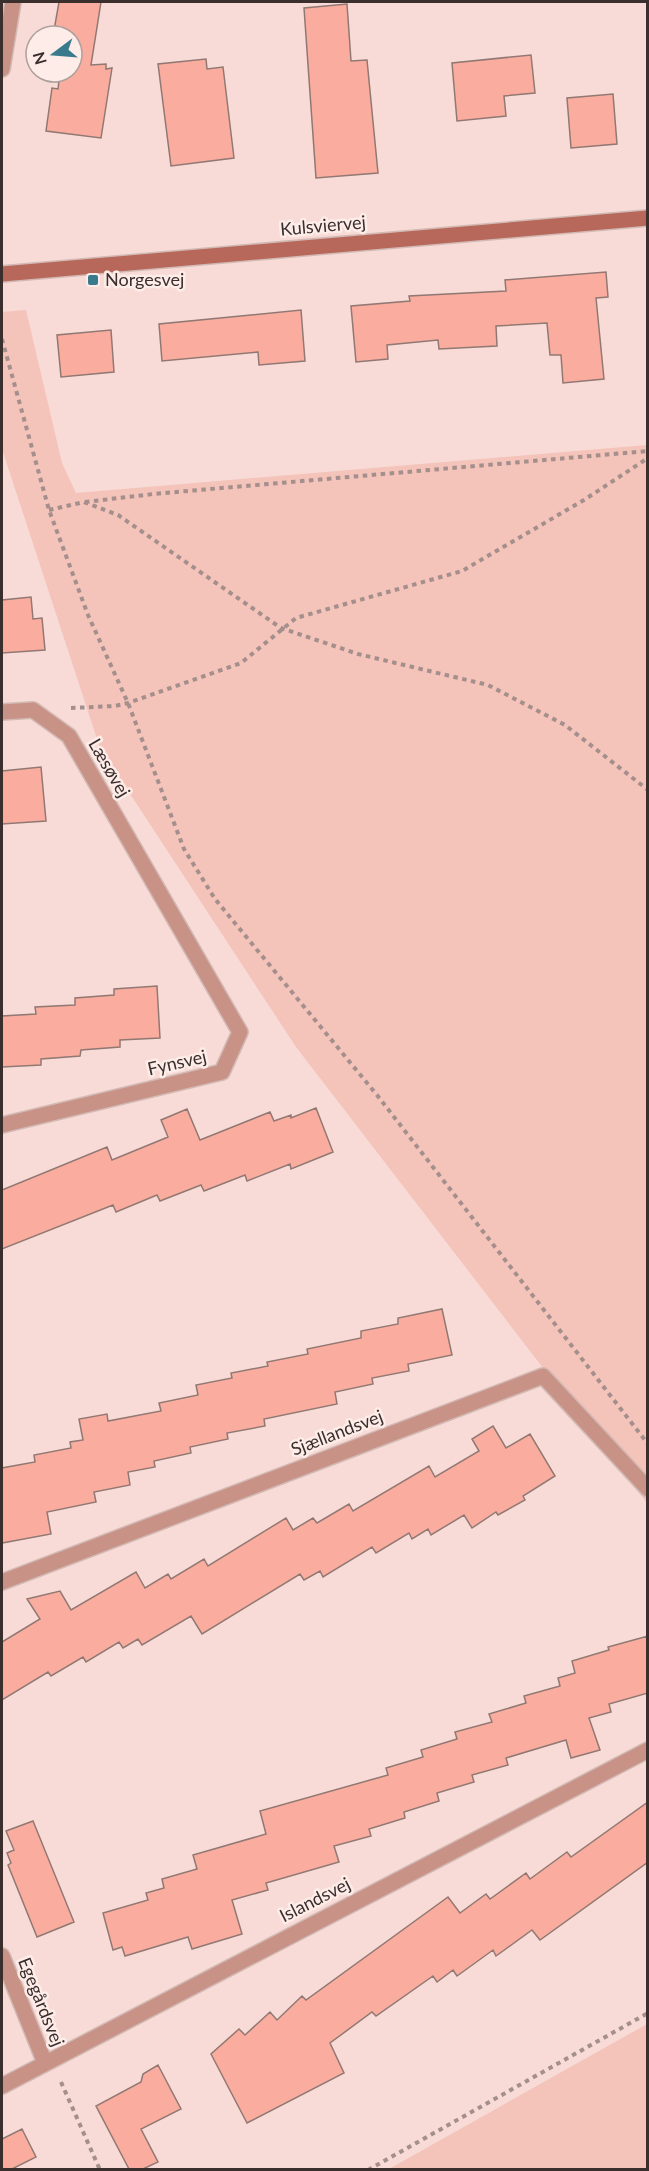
<svg xmlns="http://www.w3.org/2000/svg" width="649" height="2171" font-family="Lato,sans-serif">
<rect width="100%" height="100%" fill="#f8dbd6"/>
<path fill="#f4c3b9" d="M26 310 62 463 76 493 647 445V1503L296 1047 100 748 2 449V312Z
M647 2024V2169H389Z"/>
<path fill="#faad9f" stroke="#917873" stroke-width="1.5" d="M59 2H101L91 65 106 64V69L112 68 101 138 46 131 52 88 58 89 60 72H72V36H53Z
M347 4 351 61 367 60 378 173 316 178 304 8Z
M531 55 535 93 504 96 506 116 457 121 452 63Z
M206 59 207 69 223 67 234 158 171 166 158 64Z
M613 94 617 144 571 148 567 98Z
M606 272 608 297 596 298 604 379 563 383 561 355H550L547 323 496 326 497 346 439 349 438 340 387 345 388 359 356 362 351 306 410 301 409 296 506 291 505 280Z
M301 310 305 361 259 365 258 352 162 361 159 324Z
M111 330 114 372 61 377 57 335Z
M31 597 33 619 42 618 45 650 2 653V600Z
M41 767 46 821 2 824V771Z
M157 986 160 1038 120 1040V1047L81 1050 80 1056 41 1059V1065L2 1067V1016L36 1014 35 1007 75 1005V998L114 995V989Z
M316 1108 333 1152 291 1169 290 1164 247 1181 245 1175 204 1191 201 1185 160 1201 157 1195 116 1212 113 1205 2 1249V1190L107 1147 112 1160 168 1137 161 1120 187 1109 200 1140 270 1112 274 1121 291 1115V1118Z
M442 1309 452 1355 408 1364 409 1371 372 1378 373 1384 335 1392 337 1404 264 1419 265 1426 227 1433 228 1439 190 1447 191 1453 154 1461 155 1467 128 1472 130 1485 94 1492 96 1502 47 1512 51 1534 2 1543V1468L35 1462 34 1455 71 1448 70 1442 83 1440 79 1419 107 1414 108 1421 161 1411 159 1403 198 1395 196 1385 232 1378 231 1373 268 1366 267 1362 308 1354 307 1349 361 1338V1331L398 1324V1318Z
M493 1426 506 1448 530 1434 555 1476 523 1496 525 1500 498 1515 496 1512 472 1528 464 1515 431 1535 428 1529 412 1539 409 1533 376 1553 372 1547 323 1577 320 1571 304 1580 300 1574 202 1634 191 1616 142 1645 138 1639 123 1648 119 1642 86 1662 83 1657 51 1676 48 1672 2 1700V1642L40 1619 27 1599 60 1591 71 1610 136 1572 145 1588 168 1574 171 1579 204 1559 208 1566 286 1518 293 1530 313 1518 317 1523 349 1504 353 1511 429 1466 435 1477 479 1451 472 1439Z
M648 1636V1693L609 1704 611 1712 589 1718 600 1750 571 1758 566 1740 506 1758 508 1765 472 1775 474 1782 437 1793 439 1801 404 1812 405 1818 369 1829 371 1836 334 1846 339 1862 266 1883 268 1890 232 1900 242 1934 192 1949 188 1937 125 1956 122 1947 113 1950 103 1913 148 1900 146 1893 164 1888 162 1879 197 1869 193 1855 266 1834 260 1811 388 1775 386 1768 423 1757 421 1750 457 1739 455 1732 492 1722 489 1714 526 1703 524 1696 560 1686 558 1678 575 1673 572 1661 609 1650 608 1647Z
M648 1802V1862L540 1940 532 1930 496 1956 493 1950 457 1976 453 1970 437 1982 433 1976 376 2016 372 2012 330 2043 344 2073 247 2123 211 2054 239 2029 245 2035 270 2012 277 2020 302 1996 306 2000 448 1897 460 1913 486 1894 490 1899 526 1873 530 1879 567 1852 571 1857Z
M33 1821 74 1922 37 1937 8 1865 11 1863 7 1853 14 1850 6 1831Z
M158 2065 181 2109 141 2129 158 2162 143 2169H129L96 2106 141 2082 143 2074Z
M22 2129 36 2157 12 2169H2V2139Z"/>
<g fill="none" stroke-linecap="round" stroke-linejoin="round">
<defs>
<path id="street" d="M2 69 13 2
M2 712 33 710 69 736 240 1032 222 1072 2 1125
M2 1582 543 1376 648 1489
M2 1956 45 2063
M2 2086 648 1750"/>
<path id="secondary" d="M2 274 648 218"/>
</defs>
<use href="#street" stroke="#d2b9b4" stroke-width="18"/>
<use href="#secondary" stroke="#d2b9b4" stroke-width="18"/>
<path stroke="#a58f8c" stroke-width="4" stroke-dasharray="4.5 4.5" stroke-linecap="butt" d="M2 339 49 510 88 615 128 703 184 849 215 899 377 1095 648 1444
M85 502 153 494 648 451
M49 510 84 502 118 515 281 628 358 654 488 685 565 725 648 790
M71 708 115 706 128 703 241 663 296 618 462 571 584 500 648 458
M61 2082 100 2170
M368 2170 648 2013"/>
<use href="#street" stroke="#c99287" stroke-width="15"/>
<use href="#secondary" stroke="#b7685a" stroke-width="15"/>
</g>
<rect fill="#397b8d" stroke="#fdece8" stroke-width="2" x="87" y="274" width="12" height="12" rx="3"/>
<g text-anchor="middle" stroke-width="5" stroke-linejoin="round" paint-order="stroke">
<g font-size="18" fill="#3a2f2d" stroke="#fdece8">
<text transform="translate(323 226) rotate(-5)" y="6">Kulsviervej</text>
<text transform="translate(109 768) rotate(60)" y="6">Læsøvej</text>
<text transform="translate(177 1063) rotate(-13)" y="6">Fynsvej</text>
<text transform="translate(337 1433) rotate(-21)" y="6">Sjællandsvej</text>
<text transform="translate(315 1900) rotate(-27)" y="6">Islandsvej</text>
<text transform="translate(41 2002) rotate(68)" y="6">Egegårdsvej</text>
</g>
<g font-size="18" fill="#3a2f2d" stroke="#fdece8" text-anchor="start">
<text x="105" y="286">Norgesvej</text>
</g>
</g>
<rect width="649" height="2171" fill="none" stroke="#3a2f2d" stroke-width="6"/>
<g transform="translate(54 54) rotate(254)"><circle r="28" fill="#fdece8" stroke="#afa09d" stroke-width="1.5"/>
<path d="M0-4.5L10 22L0 15L-10 22Z" fill="#397b8d"/>
<text y="-9" font-size="16" font-weight="bold" text-anchor="middle" fill="#3a2f2d">N</text>
</g>
</svg>
